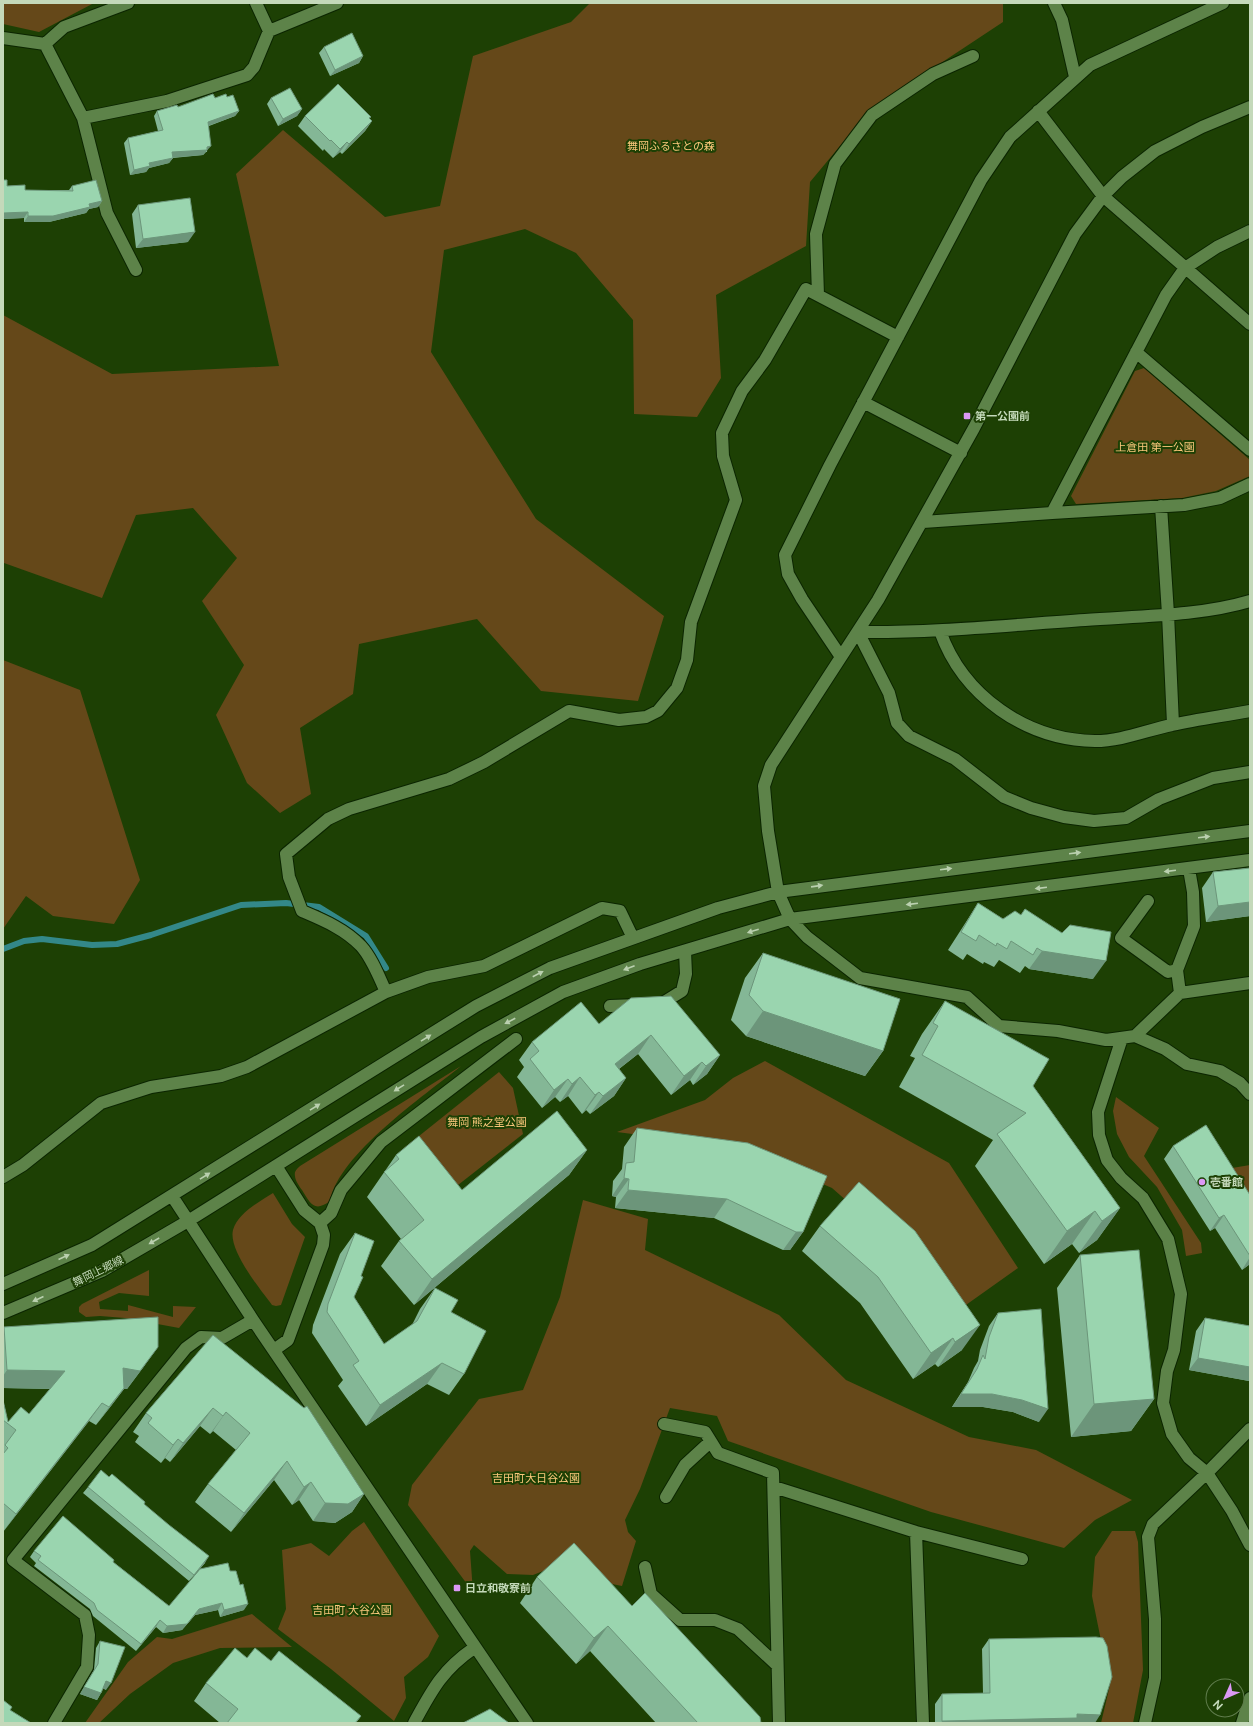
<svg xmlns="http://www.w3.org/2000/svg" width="1253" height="1726" font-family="'Public Sans','Noto Sans JP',sans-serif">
<rect width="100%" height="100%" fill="#1d4004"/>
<path fill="#654819" d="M3 3H94L39 32 3 24Z
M590 3H1003V22L870 110 810 182 806 246 716 295 721 378 697 417 634 414 633 320 576 253 525 229 444 250 431 352 536 519 664 616 638 701 541 691 477 619 359 644 353 694 300 728 311 794 280 813 247 783 216 715 244 665 202 601 237 558 193 508 136 515 102 598 4 563 3 575V315L112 374 279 366 236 174 283 130 385 217 440 206 473 56 571 22Z
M1144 368 1250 460V476L1216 491 1182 498 1076 504 1071 496 1135 371Z
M3 660 80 690 140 880 114 924 53 916 26 896 3 929Z
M765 1061 949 1163 1018 1268 949 1317 904 1251 832 1188 739 1148 617 1132 705 1100 733 1078Z
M461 1066C424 1096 339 1154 330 1201 314 1213 310 1203 302 1190 299 1186 295 1180 295 1176 294 1171 297 1169 300 1166Z
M499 1072 513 1088 523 1134 444 1196 404 1148Z
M1116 1097 1159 1128 1144 1156 1201 1243 1202 1253 1186 1256 1182 1230 1157 1187 1129 1157 1117 1134 1113 1111Z
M1250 1165V1200L1232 1168Z
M273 1193 292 1224 305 1237 281 1305 276 1306 272 1305C260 1289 228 1250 233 1230 238 1213 259 1202 273 1193Z
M583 1200 648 1219 645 1250 779 1315 846 1380 969 1437 1036 1450 1132 1500 1095 1520 1064 1548 931 1512 728 1441 717 1416 670 1408 640 1489 625 1520 628 1532 636 1541 622 1586 597 1581 584 1555 533 1575 507 1574 474 1545 470 1551 473 1592 408 1505 412 1485 479 1399 523 1390 560 1297Z
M149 1270V1296L119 1293 99 1302 100 1309 128 1311V1305L173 1317V1306L196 1307 179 1328 125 1318 100 1316 86 1317 79 1312V1307L82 1304Z
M364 1522 439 1636 428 1657 404 1677 406 1698 394 1721 331 1669 278 1629 286 1609 282 1550 311 1543 329 1556 352 1531Z
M1112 1531H1135L1138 1542 1143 1670 1133 1723H1101L1110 1685 1092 1596 1095 1557Z
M252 1614 292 1647 220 1648 173 1663 130 1694 99 1723H85L128 1662 157 1637 172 1639Z"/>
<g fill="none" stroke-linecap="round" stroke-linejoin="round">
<path stroke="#338889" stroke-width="6" d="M3 949 24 941 42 939 92 945 117 944 151 935 241 905 286 903 319 907 366 936 386 968"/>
<defs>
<path id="minor" d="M256 3 269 31 337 3
M1054 3 1062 20 1075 77
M3 38 45 44 64 27 128 3
M45 44 83 118 107 213 136 270
M1250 107 1202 127 1155 151 1122 177 1103 196 1075 234 974 428 878 600 771 765 764 786 768 831 778 892 790 919 807 937 860 978 967 997 999 1026 1058 1031 1106 1040 1135 1036 1165 1049 1187 1064 1220 1071 1240 1083 1250 1094
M1038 111 1103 196 1250 324
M83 118 167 101 247 75 254 67 269 31
M818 295 816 234 835 164 872 115 933 74 973 56
M1136 352 1250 450
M863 402 961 453
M1161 506 1168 614 1173 724
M1052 513 1184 505 1220 498 1250 484
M923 522 1052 513 1166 295 1185 268 1217 247 1250 231
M1250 601C1200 616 1138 616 1085 620 1009 625 934 633 858 632L889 693 897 723 909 736 955 759 1004 797 1031 808 1064 817 1094 821 1126 818 1159 799 1213 778 1250 772
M940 631C963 696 1026 740 1095 741 1122 741 1147 730 1172 725 1198 719 1224 716 1250 711
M841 657 802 599 788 574 785 555 830 465 981 180 1010 137 1090 65 1223 3
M1148 901 1121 938 1168 972 1177 970
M386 992C379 977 372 958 361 946 345 929 323 920 302 911L289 877 286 854 328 819 349 809 449 779 484 762 569 711 619 720 646 717 658 711 677 688 687 660 691 622 736 500 723 456 722 433 742 391 765 360 806 289 898 337
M1180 993 1177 970 1194 926 1193 892 1189 869
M657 1004H661L682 991 686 974 685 951
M610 1006 637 1005
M1135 1036 1180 993 1250 983
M1122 1038 1098 1112 1099 1135 1107 1160 1121 1178 1143 1198 1168 1239 1181 1294 1174 1350 1167 1371 1163 1403 1172 1434 1189 1458 1207 1473 1153 1524 1148 1537 1155 1619V1678L1145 1723
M3 1177 23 1165 101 1103 151 1087 221 1076 247 1067 386 992 428 977 484 966 602 908 620 911 633 938
M172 1196 253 1320 527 1723
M320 1223 331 1213 341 1190 381 1142 516 1039
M3 1284 92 1245 476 1006 550 968 718 908 778 892 1250 831
M3 1313 102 1271 188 1221 481 1037 563 992 640 964 790 919 1250 860
M274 1350 288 1340 323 1245 324 1235 320 1223 304 1210 276 1166
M664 1424 705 1432 718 1453 773 1473 779 1723
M1250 1429 1207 1473 1232 1511 1250 1545
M774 1487 916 1532 1022 1559
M666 1497 685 1465 710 1442
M916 1532 923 1723
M645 1567 651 1594 680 1620H715L738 1629 777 1665
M54 1723 87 1667 89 1635 85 1615 13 1560 186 1348 201 1337 222 1338 253 1320
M414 1723C432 1690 442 1670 474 1648
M1242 1723 1250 1698"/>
</defs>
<use href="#minor" stroke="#0b2500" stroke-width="14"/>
<use href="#minor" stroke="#5d8349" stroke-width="12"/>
</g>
<path fill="#84b796" d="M324 47 363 56 359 63 330 76 319 53Z
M227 97 239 111 235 116 209 126 207 152H206L203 155 173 158 169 163 149 168 146 172 130 175 124 143 128 138 158 131 154 116 157 111 178 107 215 98Z
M271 98 302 109 297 116 278 126 267 104Z
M305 116 370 119 372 121 365 131 342 154 340 152 333 158 324 149 323 151 298 126Z
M3 180 7 186 25 190H69L72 186 102 201 98 207 89 209 86 213 49 222H24V218L3 219Z
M138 205 188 242 136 248 132 214Z
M1250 868V916L1206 922 1202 888 1213 872Z
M978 903 1003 919 1021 915 1025 909 1093 979 1029 969 1025 966 1020 973 999 960 994 967 984 962 983 964 967 954 963 960 948 950 966 922Z
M763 953 883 1051 865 1076 746 1036 731 1020 745 978Z
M631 998 720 1055 707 1074 693 1085 690 1080 671 1095 638 1054 619 1069 626 1078 614 1096 590 1114 586 1110 582 1114 568 1096 560 1102 555 1097 542 1108 517 1077 524 1067 519 1060 532 1042 599 1024Z
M945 1001 1033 1086 1120 1208 1097 1240 1079 1253 1072 1244 1044 1264 975 1166 993 1140 899 1087 915 1058 910 1056 922 1034Z
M637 1128 803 1232 790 1250H783L714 1218 615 1208 616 1197 612 1196 613 1181 622 1169 624 1147Z
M1173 1146 1250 1195V1264L1242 1270 1215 1228 1210 1231 1164 1159Z
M587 1150 569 1175 414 1305 381 1266 399 1241 401 1239 367 1197 396 1155 462 1190Z
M859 1182 962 1350 938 1367 935 1364 913 1379 860 1303 802 1251 820 1226Z
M355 1233 354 1297 384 1344 412 1325 420 1309 435 1288 451 1312 464 1374 449 1395 427 1384 366 1426 338 1386 343 1380 312 1333 313 1325 340 1254Z
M1080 1255 1154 1399 1131 1431 1071 1437 1057 1288Z
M998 1313 1039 1422 1013 1412 983 1407H952L968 1382 974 1368 978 1361 980 1350 989 1326Z
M1205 1318 1250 1326V1380L1249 1381 1189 1370 1196 1331Z
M4 1327 145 1365 127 1389H124L111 1406 96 1425 89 1421 3 1532V1400L8 1422 29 1414 50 1389 3 1388V1328Z
M213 1335 364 1494 352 1512 335 1523 313 1521 299 1500 292 1505 274 1480 231 1532 195 1502 208 1484 236 1450 213 1431 210 1434 200 1426 170 1462 165 1458 161 1463 135 1442 139 1436 133 1432 146 1413Z
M88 1487 144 1504 205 1563 189 1581 83 1493Z
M34 1551 113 1562 169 1606 230 1571 244 1610 220 1617 218 1610 195 1615 182 1630 163 1633 156 1627 136 1651 93 1616 90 1609 34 1566 36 1563 30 1557Z
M537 1577 761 1723H656L590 1651 576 1664 520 1603Z
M989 1639 1095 1723H935V1704L942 1694 983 1693 982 1649Z
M100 1641 106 1690 103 1688 101 1693 97 1700 80 1694 94 1670 96 1648Z
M247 1658 271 1661 361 1716 356 1723H220L194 1701 206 1683Z"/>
<path fill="#6c957a" d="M363 56 359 63 330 76 335 70Z
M302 109 297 116 278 126 283 119Z
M239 111 235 116 205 127 208 122Z
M372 121 365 131 342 154 349 144Z
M347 142 340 152 333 158 340 149Z
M211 146 203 155 168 158 172 152Z
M173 158 169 163 149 168 146 172 130 175 134 170 149 163Z
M102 201 98 207 89 209 86 213 49 222H24L28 216 89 204Z
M28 212 24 218 3 219V213Z
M195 232 188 242 136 248 143 239Z
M1250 902V916L1206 922 1218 906Z
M1042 951 1106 961 1093 979 1029 969Z
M763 1011 883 1051 865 1076 746 1036Z
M651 1035 638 1054 602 1082 615 1064Z
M720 1055 707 1074 693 1085 706 1066Z
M702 1062 690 1080 671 1095 684 1076Z
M580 1077 568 1096 560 1102 572 1084Z
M626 1078 614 1096 590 1114 603 1096Z
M568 1079 555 1097 542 1108 554 1090Z
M599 1092 586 1110 582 1114 595 1095Z
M587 1150 569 1175 414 1305 432 1279Z
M624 1178 629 1179 616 1197 612 1196Z
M628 1190 727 1199 714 1218 615 1208Z
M1120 1208 1097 1240 1079 1253 1102 1221Z
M1095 1211 1072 1244 1044 1264 1067 1231Z
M1224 1215 1215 1228 1210 1231 1219 1218Z
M796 1232H803L790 1250H783Z
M1250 1257V1264L1242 1270Z
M980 1325 962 1350 938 1367 955 1342Z
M953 1338 935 1364 913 1379 931 1353Z
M158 1347 145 1365 127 1389H124L111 1406 96 1425 109 1407 123 1368Z
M1198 1358 1250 1367V1380L1249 1381 1189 1370Z
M442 1363 427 1384 366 1426 380 1405Z
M7 1370 65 1371 52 1389 3 1388V1376Z
M961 1394H992L1022 1400 1048 1409 1039 1422 1013 1412 983 1407H952Z
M1154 1399 1131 1431 1071 1437 1094 1404Z
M102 1403 89 1421 3 1532 16 1514Z
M213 1408 200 1426 170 1462 183 1443Z
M226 1412 213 1431 210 1434 223 1416Z
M178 1439 165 1458 161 1463 173 1445Z
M287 1461 274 1480 231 1532 244 1513Z
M311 1482 299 1500 292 1505 304 1487Z
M364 1494 352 1512 335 1523 313 1521 325 1503Z
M209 1556 205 1563 189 1581 194 1575Z
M222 1603 218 1610 195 1615 182 1630 163 1633 167 1626 199 1609Z
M248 1604 244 1610 220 1617 224 1610Z
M160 1620 156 1627 136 1651 141 1644Z
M608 1626 590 1651 576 1664 594 1638Z
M106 1681 111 1683 106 1690 102 1688Z
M84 1687 101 1693 97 1700 80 1694Z
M1077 1714 1100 1715 1095 1723H941L942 1721Z"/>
<path fill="#9ad5af" stroke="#6c957a" d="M352 33 363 56 335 70 324 47Z
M338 84 371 117 369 118 372 121 349 144 347 142 340 149 331 140 330 141 305 116Z
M290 88 302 109 283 119 271 98Z
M213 94 215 98 226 94 227 97 233 95 239 111 208 122 211 146 207 147V150L172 152 173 158 149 163 150 166 134 170 128 138 163 130 157 111 177 105 178 107Z
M3 180H7V186L25 185V190L73 191 72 186 96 180 102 201 89 204 90 207 53 216H28V212L3 213Z
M190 198 195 232 143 239 138 205Z
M1250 868V902L1218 906 1213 872Z
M978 903 1003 919 1015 911 1021 915 1025 909 1062 933 1070 925 1111 932 1106 961 1042 951 1037 948 1033 955 1011 941 1007 949 997 943 996 946 979 935 976 941 961 932Z
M763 953 900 999 883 1051 763 1011 749 995Z
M671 996 720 1055 706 1066 702 1062 684 1076 651 1035 615 1064 626 1078 603 1096 599 1092 595 1095 580 1077 572 1084 568 1079 554 1090 530 1059 539 1051 532 1042 581 1002 599 1024 631 998Z
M945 1001 1049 1059 1033 1086 1120 1208 1102 1221 1095 1211 1067 1231 997 1134 1026 1113 922 1055 938 1026 933 1023Z
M557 1111 587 1150 432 1279 399 1241 424 1220 384 1172 399 1159 396 1155 419 1136 462 1190Z
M1206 1125 1250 1195V1256L1224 1215 1219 1218 1173 1146Z
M637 1128 748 1143 827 1176 803 1232H796L727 1199 628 1190 629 1179 624 1178 626 1163 634 1162Z
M859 1182 915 1231 980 1325 955 1342 953 1338 931 1353 878 1277 820 1226Z
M355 1233 374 1241 361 1276 363 1277 354 1297 384 1344 417 1321 435 1288 458 1300 451 1312 486 1331 464 1374 442 1363 380 1405 353 1365 359 1361 327 1312 328 1304Z
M1139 1250 1154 1399 1094 1404 1080 1255Z
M1041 1309 1048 1409 1022 1400 992 1394H961L977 1369 983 1355 985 1359 989 1337 998 1313Z
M158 1317V1347L140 1371 123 1368 124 1388 109 1407 102 1403 16 1514 3 1503V1454L8 1448 5 1445 16 1430 3 1420V1400L8 1422 21 1407 29 1414 65 1371 7 1370 4 1327Z
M1205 1318 1250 1326V1367L1198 1358Z
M213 1335 304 1408 307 1406 364 1494 348 1504 325 1503 311 1482 304 1487 287 1461 244 1513 208 1484 250 1433 226 1412 223 1416 213 1408 183 1443 178 1439 173 1445 148 1423 152 1418 146 1413Z
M101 1470 109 1477 112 1474 145 1502 144 1504 169 1525 209 1556 194 1575 88 1487Z
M63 1516 114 1560 113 1562 169 1606 200 1569 228 1563 230 1571H236L240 1585 243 1584 248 1604 224 1610 222 1603 199 1609 187 1624 167 1626 160 1620 141 1644 97 1610 94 1603 38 1560 41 1556 34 1551Z
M574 1543 632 1606 645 1593 760 1717 761 1723H698L608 1626 594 1638 537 1577Z
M1096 1637 1103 1638 1107 1646 1112 1677 1100 1715 1077 1714V1718L942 1721V1694L990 1693 989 1639Z
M100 1641 125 1647 111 1683 106 1681 101 1693 84 1687 98 1664Z
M235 1648 247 1658 255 1648 271 1661 279 1651 361 1716 355 1723H227L238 1709 206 1683Z
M3 1700 12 1707 10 1710 31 1723H3Z
M490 1709 509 1723H463Z"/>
<defs><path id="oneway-solid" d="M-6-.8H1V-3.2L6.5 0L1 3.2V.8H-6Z"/></defs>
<g fill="#bad0af">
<use href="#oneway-solid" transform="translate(1204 837) rotate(-7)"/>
<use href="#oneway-solid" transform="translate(1075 853) rotate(-7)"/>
<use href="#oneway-solid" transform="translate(946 869) rotate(-7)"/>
<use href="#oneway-solid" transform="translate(1170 871) rotate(173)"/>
<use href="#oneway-solid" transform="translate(817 886) rotate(-8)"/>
<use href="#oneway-solid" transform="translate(1041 888) rotate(173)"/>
<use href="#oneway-solid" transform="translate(912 904) rotate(173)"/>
<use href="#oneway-solid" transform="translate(753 931) rotate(163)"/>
<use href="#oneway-solid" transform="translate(629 968) rotate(159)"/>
<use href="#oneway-solid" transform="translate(538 974) rotate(-28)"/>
<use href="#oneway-solid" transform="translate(510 1021) rotate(152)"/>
<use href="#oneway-solid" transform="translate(426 1038) rotate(-32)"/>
<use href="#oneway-solid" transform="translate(399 1088) rotate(148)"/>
<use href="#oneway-solid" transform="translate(315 1107) rotate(-32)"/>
<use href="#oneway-solid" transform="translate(205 1176) rotate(-32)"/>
<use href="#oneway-solid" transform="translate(154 1241) rotate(150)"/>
<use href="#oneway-solid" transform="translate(64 1257) rotate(-24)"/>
<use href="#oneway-solid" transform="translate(38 1299) rotate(156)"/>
</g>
<g fill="#db99f5" stroke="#1d4004" stroke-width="1.5">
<rect x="963" y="412" width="8" height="8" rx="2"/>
<circle cx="1202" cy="1182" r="4"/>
<rect x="453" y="1584" width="8" height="8" rx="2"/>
</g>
<g text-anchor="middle" stroke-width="4" stroke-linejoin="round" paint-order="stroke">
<g font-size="11" fill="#fbc77c" stroke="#1d4004">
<text x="671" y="150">舞岡ふるさとの森</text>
<text x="1155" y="451">上倉田 第一公園</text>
<text x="487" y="1126">舞岡 熊之堂公園</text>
<text x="536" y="1482">吉田町大日谷公園</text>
<text x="352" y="1614">吉田町 大谷公園</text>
</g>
<g font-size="11" font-weight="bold" fill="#c4d9ba" stroke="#1d4004" text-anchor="start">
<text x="975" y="420">第一公園前</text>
<text x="1210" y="1186">壱番館</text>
<text x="465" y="1592">日立和敬寮前</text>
</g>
<g font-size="11" fill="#c4d9ba" stroke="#1d4004">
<text transform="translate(98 1271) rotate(-26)" y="4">舞岡上郷線</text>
</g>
</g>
<rect width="1253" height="1726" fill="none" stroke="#c4d9ba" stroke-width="8"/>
<g transform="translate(1225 1698) rotate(225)"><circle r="19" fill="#1d4004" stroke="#607d4d"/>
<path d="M0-3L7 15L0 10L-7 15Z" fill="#db99f5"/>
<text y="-6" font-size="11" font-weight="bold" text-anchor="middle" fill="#c4d9ba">N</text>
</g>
</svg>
